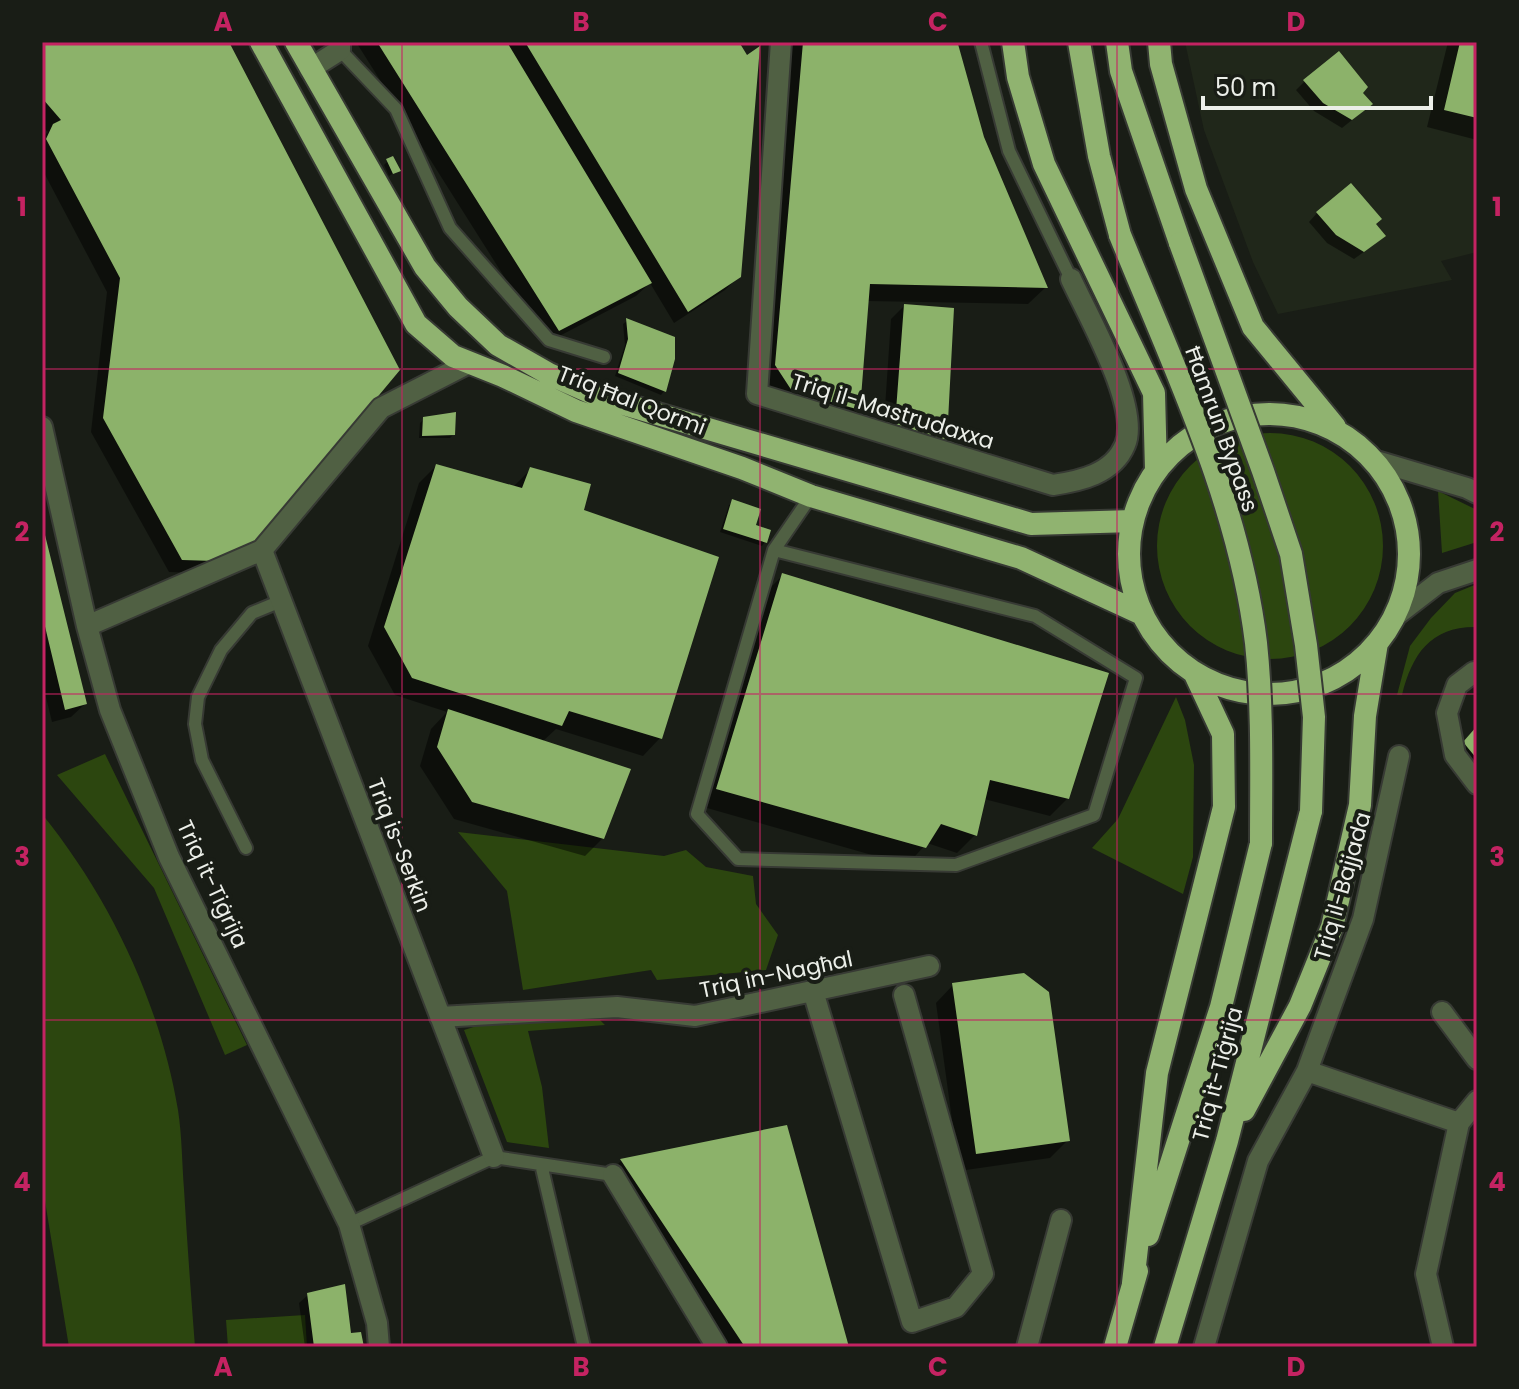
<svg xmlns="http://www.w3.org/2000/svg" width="1519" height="1389" font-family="Poppins,sans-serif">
<rect width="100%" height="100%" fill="#191d16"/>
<path fill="#20271a" d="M1185 42H1477V252L1441 261 1452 280 1278 314 1253 262 1204 130Z"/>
<path fill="#2c460f" d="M1157 546a113 113 0 1 1 226 0a113 113 0 1 1-226 0Z
M1438 491 1477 510V542L1442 553Z
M1477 584V627C1431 626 1412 654 1402 695H1397L1410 646 1431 618 1455 593Z
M1176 697 1185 720 1194 765 1193 857 1183 894 1092 848 1118 819Z
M105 754 247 1045 225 1055 154 888 57 775Z
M42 814C110 898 160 1003 178 1110 182 1136 182 1163 184 1189 187 1242 191 1294 195 1347H69L42 1183Z
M458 832 664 856 686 850 706 867 753 876 756 904 778 935 766 970 657 980 651 970 523 990 507 891Z
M596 1016 605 1025 528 1031 542 1087 549 1148 507 1142 464 1030 499 1019Z
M305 1315 307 1347H228L226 1320Z"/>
<path fill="#0007" d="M42 42H227L258 537 244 551 200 573 169 572 91 432 107 292 42 169V138L48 132 42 126Z
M356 42H736L747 58 739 276 725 290 674 323 650 283 636 296 546 343Z
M787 42H900L956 46 982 138 1046 287 1028 304 867 301 858 410 841 427 758 383Z
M1448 42H1477V140L1427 127Z
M1305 81 1360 93 1362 112 1342 128 1314 111 1296 90Z
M388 161 398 170 389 176 384 165Z
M1317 213 1373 225 1375 244 1354 259 1327 243 1309 222Z
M904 306 952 310 945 440 932 453 883 437 891 319Z
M627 321 664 391 661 395 615 376 625 345 623 324Z
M424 419 454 434 450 438H419L420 423Z
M436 466 513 487 531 469 660 738 643 756 556 729 542 742 603 838 585 856 454 819 420 766 431 729 447 712 395 695 368 646 419 483Z
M733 502 765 542 762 546 720 532 729 505Z
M42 526 85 704 71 717 52 722 42 681Z
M782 576 1068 798 1050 816 984 799 975 835 957 853 927 843 907 865 700 806 765 593Z
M1477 728V798L1447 760Z
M953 985 1068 1140 1050 1158 959 1171 936 1003Z
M785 1127 847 1347H716L604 1178 621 1161Z
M308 1295 350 1335 362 1347H305L299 1303Z"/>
<path fill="#8cb26a" d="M42 42H229L400 370 259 539 215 561 182 560 103 418 120 278 46 139 53 124 61 120 42 98Z
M377 42H507L652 283 559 331Z
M525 42H739L747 55 760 46 741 277 688 312Z
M803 42 958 44 984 137 1048 288 870 284 860 410 792 391 775 365Z
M1460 42H1477V118L1444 110Z
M1339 51 1368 87 1363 93 1373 104 1352 120 1323 103 1303 80Z
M393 156 401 171 393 174 386 159Z
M1351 183 1382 219 1376 224 1386 236 1364 252 1336 235 1316 212Z
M904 304 954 308 947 440 895 424Z
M626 318 675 337V359L666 392 618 373 628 339Z
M456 412 455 435 422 436 423 417Z
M436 464 522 488 530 467 591 484 584 510 719 557 662 739 569 711 562 726 412 678 384 627Z
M732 499 761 509 756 525 771 530 767 543 723 529Z
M42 523 87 704 65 710 42 614Z
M782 573 1109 673 1069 799 990 780 977 836 941 824 926 848 716 789Z
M448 709 631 769 604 839 472 802 437 747Z
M1477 726V759L1463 742Z
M1024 973 1049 992 1070 1141 976 1154 952 983Z
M787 1125 849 1347H745L620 1159Z
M345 1284 351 1333 361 1332 364 1347H314L307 1293Z"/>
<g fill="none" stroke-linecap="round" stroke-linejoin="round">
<defs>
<path id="service" d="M981 42 1009 151 1071 279
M340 50 396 109 450 228 549 340 604 357
M774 550 1035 616 1136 678 1094 815 956 865 738 859 697 814 774 550 811 496
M246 848 202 760 195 724 198 697 221 650 252 613 281 601
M541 1164 584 1347
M349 1224 494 1157 613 1175"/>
<path id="minor" d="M781 42 757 394 1053 485C1080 481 1113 474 1125 445 1141 408 1088 316 1071 279
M310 69 340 50V42
M42 427 87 626 110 710 169 857 349 1224 377 1323 379 1347
M1373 460 1467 488 1477 493
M262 550 494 1157
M1394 617 1438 583 1477 570
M87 626 262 550 381 408 469 363
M1477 673 1474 672 1457 685 1447 713 1455 755 1477 784
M813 991 912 1322 956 1307 983 1274 904 995
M1442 1012 1477 1059
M440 1017 617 1007 695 1016 929 966
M1307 1071 1459 1123 1426 1274 1443 1347
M1459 1123 1477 1101
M613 1175 717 1347
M1027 1347 1061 1220
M1204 1347 1258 1161 1307 1071 1363 919 1399 756"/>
<path id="trunk" d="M261 42 416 324 453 356 503 376 576 411 742 468 811 496 1021 558 1142 614
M296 42 425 267 458 307 498 345 549 374 603 398 1031 524 1133 521
M1013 42 1018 77 1044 164 1154 393 1156 470
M1079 42 1099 156 1120 235
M1117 42 1121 71 1180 243
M1159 42 1161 64 1196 189 1253 327 1335 427
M1129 554a140 140 0 1 1 280 0a140 140 0 1 1-280 0Z
M1244 1110 1300 1006 1332 927 1360 805 1365 716 1377 643
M1148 1235 1221 1007 1261 843
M1133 1283 1157 1073 1224 807 1223 734 1194 672
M1115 1347 1137 1271
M1165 1347 1227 1141 1311 811"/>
</defs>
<use href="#service" stroke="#373a34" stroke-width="16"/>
<use href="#minor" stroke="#373a34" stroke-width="24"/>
<use href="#trunk" stroke="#373a34" stroke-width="26"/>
<use href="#service" stroke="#506043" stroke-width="12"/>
<use href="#minor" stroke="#506043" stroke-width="20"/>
<use href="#trunk" stroke="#90b370" stroke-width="22"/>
<defs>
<path id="trunk-bridge" d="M1120 235C1173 366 1239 501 1256 643 1263 709 1261 777 1261 843
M1180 243 1263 471 1291 554 1306 645 1314 717 1311 811"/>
</defs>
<use href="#trunk-bridge" stroke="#373a34" stroke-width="26" stroke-linecap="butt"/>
<use href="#trunk-bridge" stroke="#90b370" stroke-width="22"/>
</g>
<path fill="none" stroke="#c42362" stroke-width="2" stroke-opacity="0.55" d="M402 42V1347M760 42V1347M1117 42V1347M42 369H1477M42 694H1477M42 1020H1477"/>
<g text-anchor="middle" stroke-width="8" stroke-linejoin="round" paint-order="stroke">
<g font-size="22" fill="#ecefe9" stroke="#191d16">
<text transform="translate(632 400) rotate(21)" y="8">Triq Ħal Qormi</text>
<text transform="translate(893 411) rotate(17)" y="8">Triq il-Mastrudaxxa</text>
<text transform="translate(1222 429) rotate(70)" y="8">Ħamrun Bypass</text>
<text transform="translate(400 845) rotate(69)" y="8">Triq is-Serkin</text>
<text transform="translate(213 884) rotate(65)" y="8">Triq it-Tiġrija</text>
<text transform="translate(1342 886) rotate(-74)" y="8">Triq il-Bajjada</text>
<text transform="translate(776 974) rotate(-12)" y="8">Triq in-Nagħal</text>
<text transform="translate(1217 1074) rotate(-75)" y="8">Triq it-Tiġrija</text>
</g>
</g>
<rect width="1519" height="1389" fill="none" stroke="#191d16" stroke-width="88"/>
<path d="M1203 96v12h228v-12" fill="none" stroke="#ecefe9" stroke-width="4"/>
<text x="1215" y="96" font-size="24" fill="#ecefe9" stroke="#191d16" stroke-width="6" paint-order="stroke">50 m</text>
<rect x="44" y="44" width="1431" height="1301" fill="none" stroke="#c42362" stroke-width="3"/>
<g font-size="26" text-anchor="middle" font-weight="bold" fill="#c42362">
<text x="223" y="31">A</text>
<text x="581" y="31">B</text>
<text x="938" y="31">C</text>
<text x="1296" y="31">D</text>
<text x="22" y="216">1</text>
<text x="1497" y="216">1</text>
<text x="22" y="541">2</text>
<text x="1497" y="541">2</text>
<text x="22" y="866">3</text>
<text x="1497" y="866">3</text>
<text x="22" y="1191">4</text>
<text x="1497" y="1191">4</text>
<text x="223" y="1376">A</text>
<text x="581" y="1376">B</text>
<text x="938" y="1376">C</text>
<text x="1296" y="1376">D</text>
</g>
</svg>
